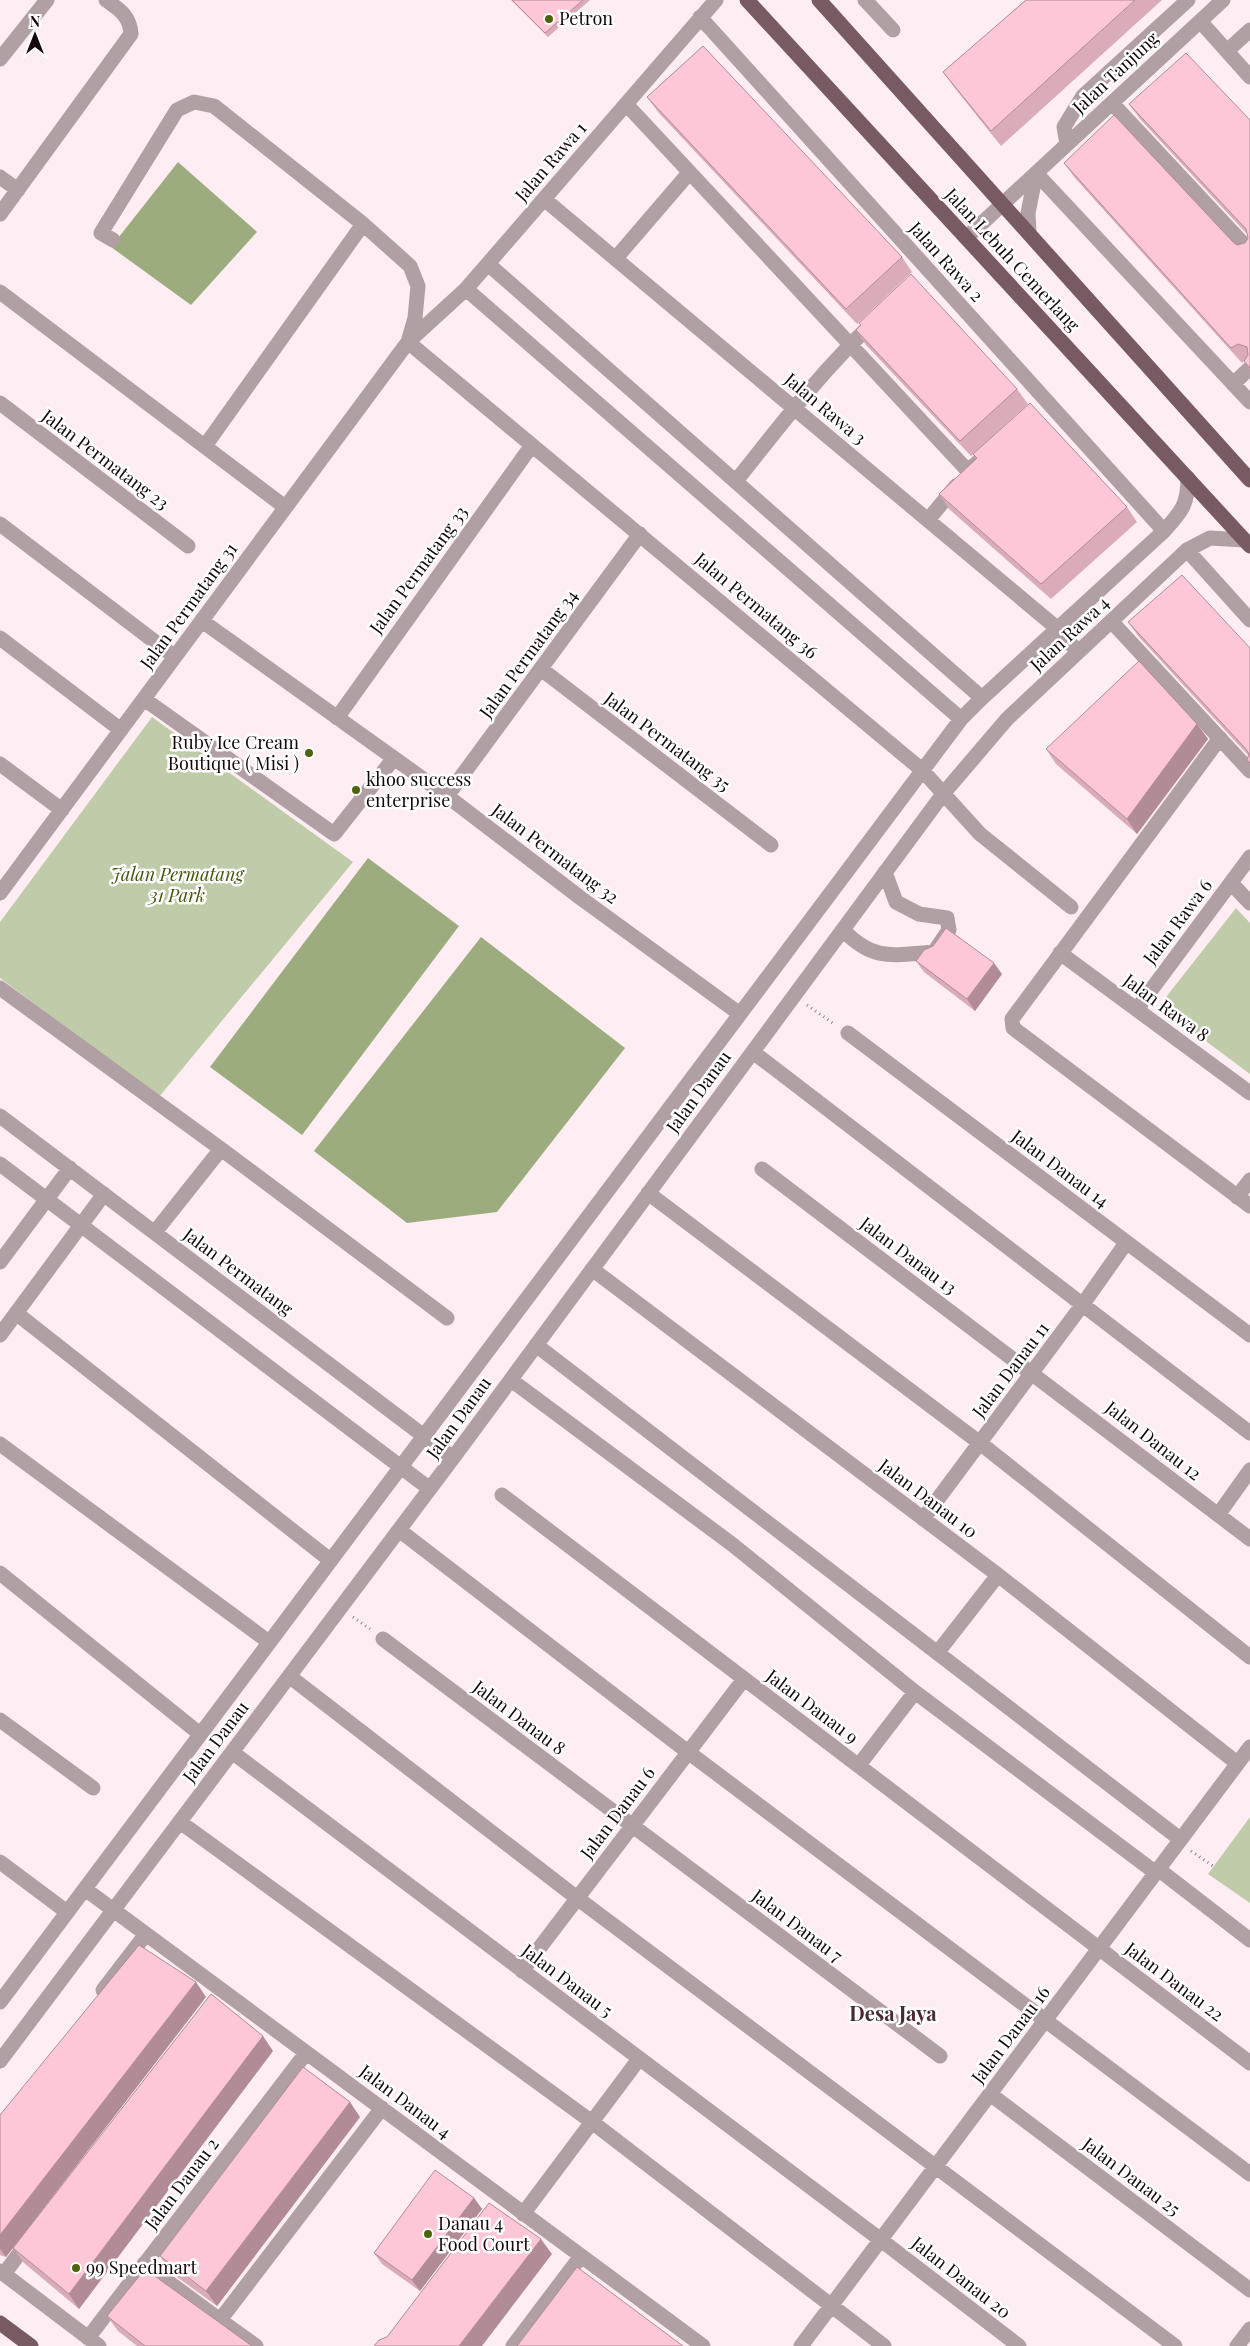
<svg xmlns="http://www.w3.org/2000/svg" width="1250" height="2346" font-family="'Playfair Display',serif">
<rect width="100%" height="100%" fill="#feedf2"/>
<path fill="#c0cca9" d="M152 717 353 862 159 1097 0 978V922Z
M1236 908 1250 923V1074L1159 1006Z
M1250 1817V1903L1208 1874Z"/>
<path fill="#9dac7e" d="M178 162 257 232 191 305 111 247Z
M368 858 459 926 302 1135 210 1067Z
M481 937 625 1048 497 1212 407 1223 314 1151Z"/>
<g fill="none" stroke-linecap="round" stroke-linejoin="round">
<path stroke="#8f7f84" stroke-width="3" stroke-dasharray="1 4" stroke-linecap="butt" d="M807 1005 834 1024
M353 1617 370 1629
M1191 1851 1213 1866"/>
<path stroke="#b09fa3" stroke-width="15" d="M865 0 893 30
M700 17 1164 531
M1200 21 1250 77
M1227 51 1250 30
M0 59 47 0
M1112 103 1250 251
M626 104 968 471 980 460
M1067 144 1064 127 1083 96 1188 0
M1036 173 1250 402
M0 177 18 190
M544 199 1058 629 1078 652
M0 214 131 34C130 16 120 10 106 0
M1029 233 1028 213 1036 173
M967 237 1223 0
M113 240 101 233 177 110 194 102 214 106 363 224 410 266 418 286 415 318 408 342
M616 258 689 173
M488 264 982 698
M466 289 961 719
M0 292 285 507
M408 342 922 770 980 834 1071 907
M1233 384 1250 368
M0 403 188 546
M205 446 363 224
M736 481C780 426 822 370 874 322
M928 520 956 486
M0 524 175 657
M1187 550 1250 620
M202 621 447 796 582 899 740 1014
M1111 621 1250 771
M0 638 121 730
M541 669 771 845
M144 699 334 834 394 758
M337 718 532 445
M1220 738 1012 1019 1013 1028 1250 1206
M0 764 62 810
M447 796 640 534
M1231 883 1250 903
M0 893 408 342 466 289 716 0
M843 930C874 962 893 955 934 952L949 930 947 918 919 914 896 902 885 872
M1060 953 1250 1093
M0 988 221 1149 447 1318
M1137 1009 1250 857
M848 1033 1250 1335
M753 1052 1250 1433
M0 1116 453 1458
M0 1164 430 1489
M762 1169 1250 1539
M648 1193 980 1443 1250 1657
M1237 1197 1250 1180
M155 1232 221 1149
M0 1262 70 1168
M592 1269 998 1575 1237 1763
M16 1313 330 1560
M0 1335 104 1194
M536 1345 1180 1839
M511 1380 733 1545 915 1692 1156 1873
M0 1444 269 1642
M502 1495 1250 2063
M1218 1515 1250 1470
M923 1519 1083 1304 1126 1243
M399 1530 688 1752 1250 2174
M0 1573 200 1734
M383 1639 940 2056
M938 1652 998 1575
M289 1676 577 1898 1175 2346
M0 1720 93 1788
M232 1752 881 2240 1019 2346
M859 1765 915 1692
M180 1822 592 2122 884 2346
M0 1862 67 1912
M1158 1869 1250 1940
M85 1889 703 2346
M522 1971 744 1679
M103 1990 146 1934
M0 2002 961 719 982 698 1164 531C1181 512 1188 505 1188 478
M0 2061 453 1458 943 794 1007 719 1187 550 1210 538 1244 540
M990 2094 1250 2290
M523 2214 639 2059
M144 2264 220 2320
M0 2271 99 2346
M4 2274 30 2239
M88 2338 306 2053
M256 2346 220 2320 382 2108
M513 2346 581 2256
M801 2346 1250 1747
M1237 2346 1250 2329"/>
<path stroke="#785a63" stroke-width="15" d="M747 0 1250 546
M819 0 1250 480
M0 2323 31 2346"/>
</g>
<path fill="#daabb9" d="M511 0H590L548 37Z
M1026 0H1162L1001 146 954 87 943 72Z
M647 97 902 257 912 272 857 324 658 112Z
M1129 104 1250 120V369L1244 361 1242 363 1075 178 1064 163 1237 245 1245 243 1248 238V235L1140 119Z
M859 323 1017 389 1028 404 971 456 866 345 856 330 861 326Z
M973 454 1127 507 1137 522 1051 599 949 509 939 494 976 459Z
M1128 622 1250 648V764L1247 760 1248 755 1139 637Z
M1197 724 1208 739 1137 834 1056 764 1046 749Z
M916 961 1002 974 975 1011 924 972Z
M206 1997 6 2257 0 2255V2115Z
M273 2051 79 2309 24 2263 13 2248Z
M360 2117 217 2306 170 2272 160 2256Z
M474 2198 482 2209 420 2291 382 2264 374 2253Z
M107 2316 252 2346H137L118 2331Z"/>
<path fill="#b18b96" d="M1197 724 1208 739 1137 834 1127 819Z
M994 963 1002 974 975 1011 967 999Z
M196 1982 206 1997 6 2257 0 2249V2235Z
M263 2036 273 2051 79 2309 69 2294Z
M350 2102 360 2117 217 2306 206 2291Z
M474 2198 482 2209 420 2291 412 2280Z
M541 2239 552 2254 482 2346H459Z"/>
<path fill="#fdc7d7" stroke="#b18b96" d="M512 0H583L545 33Z
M1026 0H1135L991 131 943 72Z
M703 46 902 257 846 309 647 97Z
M1186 53 1250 120V368L1244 361 1248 355 1247 347 1238 344 1231 348 1064 163 1114 115 1233 242 1237 245 1245 243 1248 238 1246 229 1129 104Z
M911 274 1017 389 960 441 856 330 861 325 859 323Z
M1030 403 1127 507 1041 584 939 494 977 458 973 454Z
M1182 575 1250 648V763L1247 760 1249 754 1246 749 1128 622Z
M1139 661 1197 724 1127 819 1046 749Z
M946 928 994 963 967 999 916 961 924 950 933 946Z
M139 1945 196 1982 0 2235V2115Z
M211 1994 263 2036 69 2294 13 2248Z
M303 2067 350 2102 206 2291 160 2256Z
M435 2170 474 2198 412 2280 374 2253Z
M489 2203 541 2239 459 2346H374L379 2340 387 2337Z
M577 2267 683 2346H517Z
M145 2269 252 2346H145L107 2316Z"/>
<g fill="#4e620b" stroke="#fff" stroke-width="2">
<circle cx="549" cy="19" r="5"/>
<circle cx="309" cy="753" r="5"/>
<circle cx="356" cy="790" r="5"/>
<circle cx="428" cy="2234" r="5"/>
<circle cx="76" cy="2268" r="5"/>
</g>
<g text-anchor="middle" stroke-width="5" stroke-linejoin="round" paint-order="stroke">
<g font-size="18" fill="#14070b" stroke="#fff" text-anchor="start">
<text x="559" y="25">Petron</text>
<text x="299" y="749" text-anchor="end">Ruby Ice Cream<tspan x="299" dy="21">Boutique ( Misi )</tspan></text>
<text x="366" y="786">khoo success<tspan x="366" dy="21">enterprise</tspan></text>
<text x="438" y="2230">Danau 4<tspan x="438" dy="21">Food Court</tspan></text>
<text x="86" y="2274">99 Speedmart</text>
</g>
<g font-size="18" fill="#14070b" stroke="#fff">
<text transform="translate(1116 73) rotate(-43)" y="6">Jalan Tanjung</text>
<text transform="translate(551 162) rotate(-49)" y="6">Jalan Rawa 1</text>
<text transform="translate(1012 260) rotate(47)" y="6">Jalan Lebuh Cemerlang</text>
<text transform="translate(946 262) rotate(48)" y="6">Jalan Rawa 2</text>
<text transform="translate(825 409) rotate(40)" y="6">Jalan Rawa 3</text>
<text transform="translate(105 460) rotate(37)" y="6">Jalan Permatang 23</text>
<text transform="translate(419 570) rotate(-54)" y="6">Jalan Permatang 33</text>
<text transform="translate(189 606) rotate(-54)" y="6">Jalan Permatang 31</text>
<text transform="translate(756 606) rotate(40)" y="6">Jalan Permatang 36</text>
<text transform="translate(1070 634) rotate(-43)" y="6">Jalan Rawa 4</text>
<text transform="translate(529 654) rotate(-54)" y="6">Jalan Permatang 34</text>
<text transform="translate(667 742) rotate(37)" y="6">Jalan Permatang 35</text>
<text transform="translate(555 854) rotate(37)" y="6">Jalan Permatang 32</text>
<text transform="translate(1178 922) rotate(-53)" y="6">Jalan Rawa 6</text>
<text transform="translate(1166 1008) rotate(36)" y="6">Jalan Rawa 8</text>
<text transform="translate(699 1092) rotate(-54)" y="6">Jalan Danau</text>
<text transform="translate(1060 1169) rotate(37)" y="6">Jalan Danau 14</text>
<text transform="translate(908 1256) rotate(37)" y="6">Jalan Danau 13</text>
<text transform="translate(238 1272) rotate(37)" y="6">Jalan Permatang</text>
<text transform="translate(1011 1370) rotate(-53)" y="6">Jalan Danau 11</text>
<text transform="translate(459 1418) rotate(-54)" y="6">Jalan Danau</text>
<text transform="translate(1153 1441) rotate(38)" y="6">Jalan Danau 12</text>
<text transform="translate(928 1499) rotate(37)" y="6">Jalan Danau 10</text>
<text transform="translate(812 1707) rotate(37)" y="6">Jalan Danau 9</text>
<text transform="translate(519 1718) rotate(37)" y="6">Jalan Danau 8</text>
<text transform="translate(216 1742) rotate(-53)" y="6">Jalan Danau</text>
<text transform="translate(618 1813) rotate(-53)" y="6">Jalan Danau 6</text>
<text transform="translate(797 1926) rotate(37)" y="6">Jalan Danau 7</text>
<text transform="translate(567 1981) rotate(37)" y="6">Jalan Danau 5</text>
<text transform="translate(1174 1982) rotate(37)" y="6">Jalan Danau 22</text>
<text transform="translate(1011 2035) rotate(-53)" y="6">Jalan Danau 16</text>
<text transform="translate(405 2102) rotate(37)" y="6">Jalan Danau 4</text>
<text transform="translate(1131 2177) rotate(37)" y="6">Jalan Danau 25</text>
<text transform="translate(182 2184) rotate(-53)" y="6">Jalan Danau 2</text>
<text transform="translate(961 2278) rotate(38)" y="6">Jalan Danau 20</text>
</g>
<g font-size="18" font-style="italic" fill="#44550d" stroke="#fff">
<text x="177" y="881">Jalan Permatang<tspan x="177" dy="21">31 Park</tspan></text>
</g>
<g font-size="20" font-weight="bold" fill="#492a34" stroke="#fff">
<text x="893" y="2021">Desa Jaya</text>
</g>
</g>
<g transform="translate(35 35)" stroke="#ffffff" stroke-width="4" paint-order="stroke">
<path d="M0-4L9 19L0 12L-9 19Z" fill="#14070b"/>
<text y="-8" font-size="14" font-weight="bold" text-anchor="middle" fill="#14070b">N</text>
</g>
</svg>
